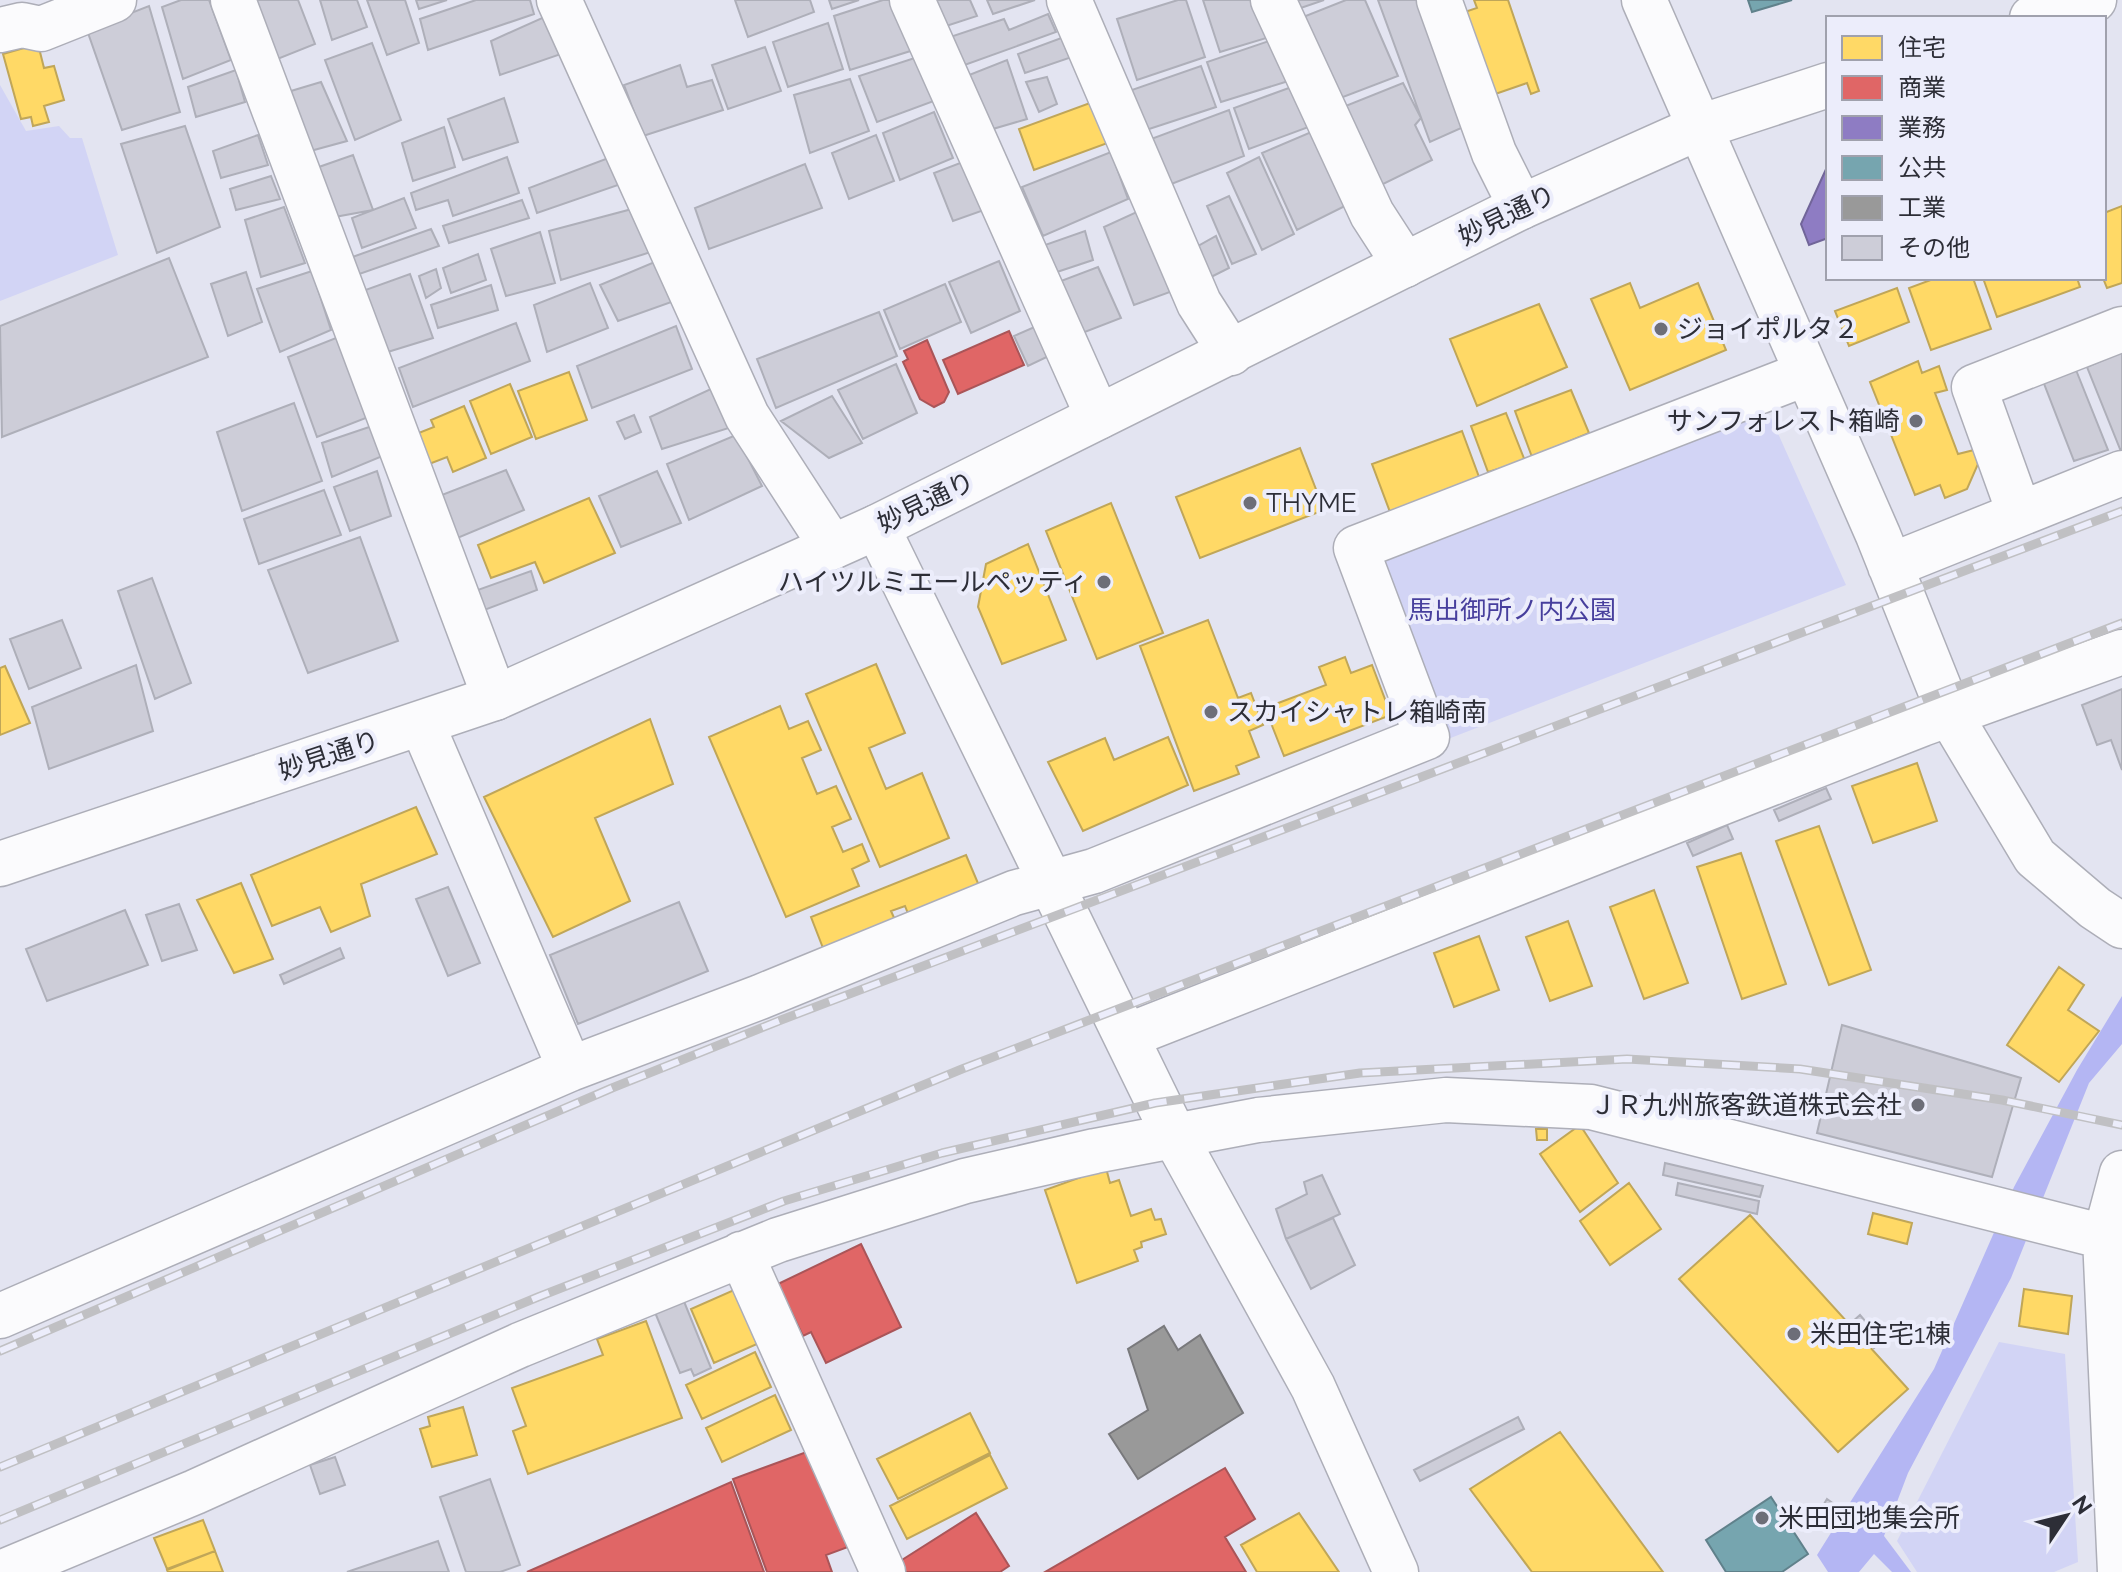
<svg xmlns="http://www.w3.org/2000/svg" width="2122" height="1572" font-family="Raleway,'Noto Sans JP',sans-serif">
<rect width="100%" height="100%" fill="#e3e4f1"/>
<path fill="#d2d4f5" d="M0 85 26 131 59 126 70 138H82L118 255 0 301Z
M1759 412 1771 418 1846 585 1448 739 1384 564 1391 551Z
M1999 1342 2065 1354 2078 1562 2054 1572H1917L1897 1541Z"/>
<path fill="#b4b6f3" d="M2122 996V1044L2089 1083 2011 1278 1908 1473 1884 1536 1911 1572H1892L1874 1554 1859 1572H1828L1817 1555 1934 1369 2014 1187 2077 1070Z"/>
<path fill="#ffd966" stroke="#c0a658" stroke-width="2" d="M1474 0H1508L1539 91 1531 94 1527 83 1478 100 1450 17 1477 8Z
M38 44 44 68 54 66 64 100 44 106 49 122 33 126 31 117 21 119 3 54Z
M1109 96 1124 137 1034 170 1019 129Z
M2122 206V283L2107 288 2103 278 2104 213Z
M1936 278H1973L1991 329 1931 350 1909 288Z
M1983 278H2077L2080 287 1997 317Z
M1630 283 1640 308 1698 283 1726 350 1630 390 1591 299Z
M1897 288 1909 322 1849 346 1835 311Z
M1539 304 1567 367 1477 406 1450 339Z
M1918 361 1922 373 1939 366 1947 390 1935 393 1958 454 1974 450 1978 464 1967 489 1945 498 1940 485 1915 495 1870 382Z
M569 372 587 420 536 439 518 391Z
M510 384 532 437 491 454 470 401Z
M1571 390 1589 433 1532 457 1515 411Z
M464 406 486 458 453 472 447 457 424 466 411 436 434 427 431 420Z
M1506 413 1525 461 1488 472 1471 426Z
M1462 431 1479 477 1390 512 1372 464Z
M1300 448 1324 510 1200 558 1176 497Z
M589 498 615 553 544 583 535 562 491 578 478 545Z
M1111 503 1163 633 1097 659 1046 531Z
M1028 544 1066 640 1002 664 978 607 986 564Z
M1208 620 1238 698 1251 693 1263 725 1249 731 1259 757 1236 766 1239 774 1194 791 1140 646Z
M1345 657 1351 673 1372 665 1391 715 1284 756 1265 708 1326 685 1319 667Z
M876 664 905 733 869 748 886 789 922 773 949 838 880 867 806 694Z
M5 666 30 723 0 735V668Z
M780 706 789 729 808 721 821 750 802 758 817 794 836 786 851 819 832 827 843 852 862 844 869 861 852 869 859 886 786 917 709 737Z
M650 719 673 784 595 818 630 901 553 937 484 797Z
M1168 737 1188 785 1083 831 1048 762 1105 738 1114 760Z
M1917 763 1937 821 1873 843 1852 786Z
M416 807 437 854 361 884 370 916 331 932 320 907 272 926 251 875Z
M1819 826 1871 970 1829 985 1776 841Z
M1741 853 1786 984 1742 999 1697 867Z
M966 855 980 888 909 916 905 906 891 911 895 920 823 948 811 917Z
M241 883 273 959 234 973 197 900Z
M1654 890 1688 983 1644 999 1610 907Z
M1568 921 1592 986 1550 1001 1526 937Z
M1479 936 1499 990 1454 1007 1434 953Z
M2059 967 2084 985 2068 1010 2099 1031 2059 1082 2007 1045Z
M1580 1125 1618 1183 1580 1212 1540 1154Z
M1536 1129H1547V1140H1537Z
M1106 1168 1110 1183 1119 1180 1131 1216 1151 1209 1155 1220 1161 1219 1166 1234 1141 1242 1142 1247 1134 1250 1138 1261 1077 1283 1045 1190Z
M1629 1183 1661 1229 1610 1265 1580 1221Z
M1873 1213 1912 1223 1907 1244 1868 1234Z
M1750 1215 1908 1389 1838 1452 1679 1279Z
M2024 1289 2072 1296 2068 1334 2019 1326Z
M734 1290 757 1344 714 1363 691 1309Z
M646 1321 682 1418 528 1474 513 1431 526 1426 512 1388 603 1355 597 1339Z
M755 1352 771 1387 702 1419 686 1385Z
M775 1395 791 1430 722 1462 706 1428Z
M463 1407 477 1455 432 1467 420 1429 430 1426 428 1417Z
M970 1413 990 1453 898 1499 877 1459Z
M1560 1432 1663 1572H1532L1470 1489Z
M990 1455 1007 1488 907 1539 890 1506Z
M1299 1513 1339 1572H1257L1241 1545Z
M203 1520 215 1551 167 1569 154 1538Z
M215 1551 223 1572H168L167 1570Z"/>
<path fill="#e06666" stroke="#aa5558" stroke-width="2" d="M1009 331 1024 365 958 394 943 360Z
M927 340 949 392 944 402 934 407 920 399 903 362 908 359 904 351Z
M861 1244 901 1327 826 1363 811 1332 803 1336 778 1284Z
M812 1450 848 1547 826 1555 832 1572H767L733 1479Z
M1225 1468 1255 1519 1225 1537 1246 1572H1045Z
M731 1482 764 1572H527Z
M976 1513 1009 1566 1000 1572H898L894 1565Z"/>
<path fill="#8e7cc3" stroke="#716599" stroke-width="2" d="M1827 167 1828 238 1809 245 1801 224Z"/>
<path fill="#76a5af" stroke="#60818b" stroke-width="2" d="M1748 0H1792L1752 12Z
M1771 1497 1808 1554 1782 1572H1726L1706 1540Z"/>
<path fill="#999" stroke="#79797c" stroke-width="2" d="M1164 1326 1178 1350 1200 1335 1243 1413 1138 1479 1109 1434 1148 1410 1128 1349Z"/>
<path fill="#cdcdd8" stroke="#aeafb9" stroke-width="2" d="M181 0H209L231 60 183 79 162 7Z
M246 0H298L315 44 270 62Z
M320 0H357L367 27 332 40Z
M367 0H405L419 43 387 55Z
M416 0H447L419 9Z
M476 0H530L534 14 428 50 420 19Z
M735 0H810L814 12 748 37Z
M829 0H859L832 9Z
M883 0H903L920 48 850 70 834 16Z
M927 0H970L977 16 940 28Z
M987 0H1035L993 14Z
M1178 0H1186L1205 57 1137 80 1117 19Z
M1203 0H1262L1276 35 1220 52Z
M1288 0H1324L1292 11Z
M1346 0H1365L1398 76 1330 102 1298 19Z
M1378 0H1424L1468 125 1430 142Z
M149 6 180 112 122 130 87 30Z
M551 14 564 53 500 75 491 41Z
M1048 14 1056 32 959 67 947 38 1004 19 1009 30Z
M828 23 843 69 788 87 773 42Z
M1064 37 1072 57 1025 73 1018 54Z
M1281 37 1298 78 1221 102 1207 62Z
M372 43 401 120 355 140 325 60Z
M765 47 781 91 728 109 712 65Z
M924 55 942 98 877 122 859 76Z
M1007 60 1027 119 986 131 964 77Z
M680 65 687 87 712 80 723 110 643 136 624 85Z
M1201 66 1216 107 1140 132 1126 92Z
M236 70 245 102 196 117 188 87Z
M1047 77 1057 104 1039 112 1026 82Z
M850 79 869 131 810 153 794 95Z
M321 82 347 141 303 153 281 94Z
M1403 83 1421 118 1415 125 1432 160 1371 190 1338 109Z
M1297 85 1314 125 1249 149 1234 108Z
M504 98 518 142 463 160 448 119Z
M1229 110 1244 156 1161 188 1143 142Z
M934 112 953 158 900 180 883 133Z
M185 126 220 227 157 253 121 144Z
M444 127 455 167 413 181 402 143Z
M1323 127 1355 201 1297 230 1262 153Z
M258 135 268 165 221 178 213 151Z
M876 135 894 181 849 199 832 153Z
M1111 152 1128 199 1043 236 1022 187Z
M353 155 373 210 329 218 316 168Z
M507 157 519 193 453 216 448 200 416 210 411 193Z
M611 157 621 184 537 213 529 188Z
M1259 157 1294 234 1262 250 1227 173Z
M968 160 987 209 953 221 934 173Z
M805 164 822 208 709 249 695 208Z
M271 176 280 199 236 210 230 189Z
M1229 196 1256 254 1232 264 1207 206Z
M404 198 416 228 362 248 352 218Z
M522 200 529 218 449 243 443 226Z
M284 207 305 263 261 277 245 220Z
M632 209 651 252 561 280 549 231Z
M1141 210 1170 292 1134 305 1104 227Z
M431 229 439 246 348 278 344 260Z
M1085 231 1093 260 1057 272 1045 245Z
M540 232 555 283 506 296 491 249Z
M1216 236 1229 268 1203 281 1191 250Z
M478 254 486 280 451 293 443 268Z
M169 258 208 357 2 437 0 326Z
M657 261 677 300 618 321 600 285Z
M999 261 1020 311 971 333 949 282Z
M1098 267 1121 318 1077 335 1053 284Z
M436 269 441 288 426 298 419 276Z
M312 271 331 330 280 352 257 289Z
M246 272 262 322 228 336 211 284Z
M410 274 433 338 378 355 357 293Z
M590 283 608 328 547 352 534 305Z
M945 284 961 322 900 349 884 310Z
M491 285 498 310 438 328 431 305Z
M879 312 897 356 776 408 757 359Z
M516 323 530 361 413 407 399 368Z
M1039 325 1053 354 1028 366 1014 336Z
M676 326 692 369 592 408 577 366Z
M341 336 371 416 317 437 288 357Z
M2122 352V449H2120L2087 367Z
M896 364 917 413 863 439 838 390Z
M2076 370 2108 450 2074 461 2043 381Z
M713 388 732 427 662 449 650 417Z
M832 396 862 443 829 458 781 421Z
M294 403 322 481 242 511 217 432Z
M634 415 641 432 625 439 617 422Z
M375 425 385 455 332 477 322 443Z
M736 435 762 486 689 520 667 464Z
M506 470 524 510 448 542 434 498Z
M377 471 391 516 350 531 334 487Z
M657 471 681 523 621 547 599 496Z
M324 490 341 535 259 564 244 519Z
M360 537 398 641 308 673 268 570Z
M531 571 537 590 479 612 472 592Z
M152 578 191 683 155 699 118 591Z
M62 620 81 668 29 689 10 639Z
M136 665 153 731 49 769 32 707Z
M2122 689V770L2111 740 2097 745 2082 705Z
M1826 788 1831 799 1779 821 1774 810Z
M1727 825 1733 839 1693 856 1687 843Z
M448 887 480 963 448 976 416 899Z
M679 902 708 971 578 1024 550 955Z
M179 904 197 950 162 961 146 915Z
M125 910 148 965 47 1001 26 949Z
M340 948 344 958 284 984 280 975Z
M1842 1025 2021 1078 1992 1177 1817 1133Z
M1665 1163 1763 1186 1760 1197 1663 1175Z
M1322 1175 1340 1214 1286 1239 1276 1209 1307 1194 1304 1182Z
M1678 1183 1759 1201 1757 1214 1676 1195Z
M1333 1218 1355 1265 1311 1289 1286 1239Z
M683 1299 711 1368 694 1376 691 1369 680 1373 654 1310Z
M1860 1315 1882 1341 1874 1348 1852 1322Z
M1518 1417 1524 1429 1420 1481 1414 1470Z
M335 1457 345 1485 320 1494 310 1465Z
M490 1479 520 1565 500 1572H466L440 1497Z
M1827 1499 1841 1509 1831 1524 1818 1514Z
M438 1541 449 1572H347Z"/>
<g fill="none" stroke-linecap="round" stroke-linejoin="round">
<defs>
<path id="minor" d="M233 0 495 698
M559 0 747 416 832 547
M912 0 1098 417
M1069 0 1199 303 1231 353
M1273 0 1372 214 1405 265
M1439 0 1494 153 1521 207
M1644 0 1878 535 1950 715 2035 857 2095 908 2122 926
M0 30 22 25 41 29 114 0
M2019 512 1974 387 2122 329
M877 527 1174 1135 1313 1387 1396 1572
M1890 566 2122 473
M422 724 570 1069
M1127 1036 1922 724 2122 652
M741 1254 883 1572
M0 1316 570 1069 760 997 1014 893 1094 871 1427 737 1356 548 1807 373
M3 1572 195 1492 520 1345 778 1240 965 1181 1095 1151 1258 1120 1446 1100 1591 1107 2105 1237
M2120 1572 2105 1237 2122 1173"/>
<path id="major" d="M2032 18 2094 0
M0 864 495 698 877 527 1521 207 1700 127 1828 85"/>
</defs>
<use href="#minor" stroke="#adaeb8" stroke-width="47"/>
<use href="#major" stroke="#adaeb8" stroke-width="47"/>
<use href="#minor" stroke="#fbfbfd" stroke-width="44"/>
<use href="#major" stroke="#fbfbfd" stroke-width="44"/>
<defs>
<path id="rail" d="M0 1351 612 1088 781 1020 2122 511
M0 1467 962 1069 2122 623
M0 1520 538 1297 784 1201 942 1153 1155 1103 1360 1073 1627 1059 1800 1069 2002 1100 2122 1125"/>
</defs>
<use href="#rail" stroke="#c0c0c3" stroke-width="9"/>
<use href="#rail" stroke="#ecedfb" stroke-width="6" stroke-dasharray="18" stroke-linecap="butt"/>
</g>
<g fill="#6d6e78" stroke="#ecedfb" stroke-width="3">
<circle cx="1661" cy="329" r="8"/>
<circle cx="1916" cy="421" r="8"/>
<circle cx="1250" cy="503" r="8"/>
<circle cx="1104" cy="582" r="8"/>
<circle cx="1211" cy="712" r="8"/>
<circle cx="1918" cy="1105" r="8"/>
<circle cx="1794" cy="1334" r="8"/>
<circle cx="1762" cy="1518" r="8"/>
</g>
<g text-anchor="middle" stroke-width="8" stroke-linejoin="round" paint-order="stroke">
<g font-size="26" fill="#2d2e37" stroke="#ecedfb">
<text transform="translate(1507 215) rotate(-26)" y="9">妙見通り</text>
<text transform="translate(926 502) rotate(-26)" y="9">妙見通り</text>
<text transform="translate(329 755) rotate(-18)" y="9">妙見通り</text>
</g>
<g font-size="26" fill="#2d2e37" stroke="#ecedfb" text-anchor="start">
<text x="1677" y="338">ジョイポルタ２</text>
<text x="1900" y="430" text-anchor="end">サンフォレスト箱崎</text>
<text x="1266" y="512">THYME</text>
<text x="1088" y="591" text-anchor="end">ハイツルミエールペッティ</text>
<text x="1227" y="721">スカイシャトレ箱崎南</text>
<text x="1902" y="1114" text-anchor="end">ＪＲ九州旅客鉄道株式会社</text>
<text x="1810" y="1343">米田住宅1棟</text>
<text x="1778" y="1527">米田団地集会所</text>
</g>
<g font-size="26" fill="#473f9d" stroke="#ecedfb">
<text x="1512" y="619">馬出御所ノ内公園</text>
</g>
</g>
<rect x="1826" y="16" width="280" height="264" fill="#ecedfb" stroke="#a0a1ad" stroke-width="2"/>
<rect x="1842" y="36" width="40" height="24" fill="#ffd966" stroke="#a0a1ad" stroke-width="2"/>
<text x="1898" y="56" font-size="24" fill="#2d2e37">住宅</text>
<rect x="1842" y="76" width="40" height="24" fill="#e06666" stroke="#a0a1ad" stroke-width="2"/>
<text x="1898" y="96" font-size="24" fill="#2d2e37">商業</text>
<rect x="1842" y="116" width="40" height="24" fill="#8e7cc3" stroke="#a0a1ad" stroke-width="2"/>
<text x="1898" y="136" font-size="24" fill="#2d2e37">業務</text>
<rect x="1842" y="156" width="40" height="24" fill="#76a5af" stroke="#a0a1ad" stroke-width="2"/>
<text x="1898" y="176" font-size="24" fill="#2d2e37">公共</text>
<rect x="1842" y="196" width="40" height="24" fill="#999999" stroke="#a0a1ad" stroke-width="2"/>
<text x="1898" y="216" font-size="24" fill="#2d2e37">工業</text>
<rect x="1842" y="236" width="40" height="24" fill="#cdcdd8" stroke="#a0a1ad" stroke-width="2"/>
<text x="1898" y="256" font-size="24" fill="#2d2e37">その他</text>
<g transform="translate(2066 1516) rotate(55)" stroke="#ecedfb" stroke-width="6" paint-order="stroke">
<path d="M0-6L14 30L0 20L-14 30Z" fill="#2d2e37"/>
<text y="-12" font-size="22" font-weight="bold" text-anchor="middle" fill="#2d2e37">N</text>
</g>
</svg>
